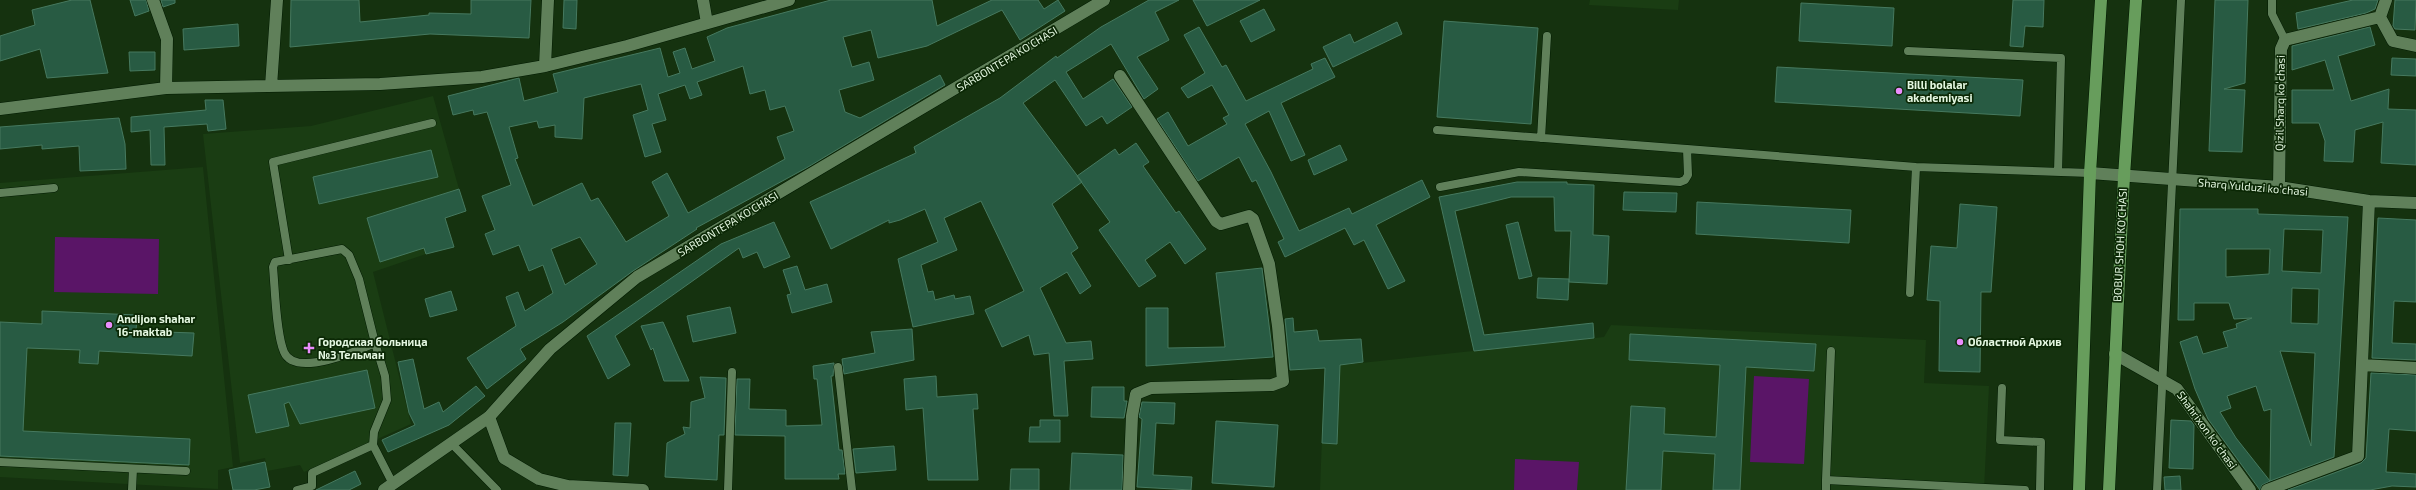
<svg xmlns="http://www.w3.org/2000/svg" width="2416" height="490" font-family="'Exo 2',sans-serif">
<rect width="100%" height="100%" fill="#15320f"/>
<path fill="#1a3d13" d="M1590 0H1679L1678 10 1589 5Z
M433 96 459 189 410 205 426 254 373 272 411 424 304 472 300 465 267 471 265 458 240 463 203 134 311 126Z
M203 167 233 467 218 470V489L0 477V183Z
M1611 325 1926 340 1924 383 1989 386 1984 490H1320L1324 383H1332L1333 366 1604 337Z"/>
<path fill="#5a1567" d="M55 237 159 239 158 294 54 292Z
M1754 376 1809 379 1804 464 1750 462Z
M1515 459 1579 462 1577 490H1514Z"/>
<path fill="#285b43" stroke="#46795f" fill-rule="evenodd" d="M72 0H90L108 73 47 78 40 49 0 61V36L35 25 32 10Z
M130 0H146L149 11 135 16Z
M161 0H175V3L163 7Z
M291 0H359L360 22 429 15V13L471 14V0H531L529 38 430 34 290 47Z
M564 0H577L576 29 563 28Z
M831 0H932L937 26 992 0H1038L1044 9 1058 0 1065 11 1020 40 1002 10 927 46 878 58 871 30 843 37 852 67 869 62 874 80 839 90 845 112 860 118 940 75 945 85 808 167 696 228 697 229 633 271 563 322 520 349 526 359 487 389 467 358 516 326 506 297 518 292 525 311 553 293 543 265 529 271 519 245 493 255 485 234 495 230 482 196 511 185 487 112 474 115 473 110 453 115 448 96 519 78 524 101 558 92 553 74 660 48 668 77 680 73 673 52 685 48 692 69 715 61 707 37 727 28ZM743 66 750 94 765 90 770 110 785 106 794 131 777 137 785 159 688 213 667 173 652 182 669 216 626 242 598 198 591 201 582 183 533 206 515 159 518 158 509 127 537 121 539 128 555 125V137L582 139 584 98 641 84 648 110 633 115 645 157 661 152 652 124 666 120 658 94 685 85 690 99 702 95 697 82ZM580 237 597 264 565 285 551 249Z
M1149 0H1179L1155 12 1169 40 1137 57 1158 89 1144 99 1111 44 1066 72 1083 99 1113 79 1132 107 1107 124 1102 116 1086 126 1055 80 1023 103 1082 182 1052 204 1078 248 1071 253 1091 286 1080 294 1067 272 1040 288 1066 343 1091 341 1093 359 1064 361 1068 416H1054L1049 353 1034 355 1029 335 1002 347 985 310 1024 291 981 201 944 218 957 250 921 265 928 292 933 291 935 300 954 295 955 299 970 296 974 314 913 327 898 259 938 242 925 209 900 220 889 223V220L831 249 810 202 916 153 914 147 1000 98 1056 56 1057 58 1101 27Z
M1193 0H1260L1207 26Z
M2013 0H2044L2043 27 2025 26 2023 47 2010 46Z
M2215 0H2248L2245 83 2224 89 2245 90 2242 152 2209 151Z
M2353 0H2378L2375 9 2366 13 2298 29 2296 13Z
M2395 0H2416L2415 30 2395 29 2393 26Z
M1801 3 1894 8 1892 46 1799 41Z
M1264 9 1275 30 1251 42 1240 21Z
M1444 21 1538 28 1531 124 1437 117Z
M1397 22 1402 34 1333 67 1323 47 1350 34 1354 43Z
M238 24 239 46 184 50 183 29Z
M1199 27 1222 67 1226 65 1246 101 1313 69 1311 64 1325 58 1335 77 1281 103 1305 155 1291 161 1269 111 1245 124 1271 172 1299 231 1349 208 1352 214 1422 180 1430 197 1376 225 1405 281 1388 289 1364 240 1354 245 1345 228 1285 257 1278 242 1284 239 1256 180 1252 182 1239 157 1198 181 1157 119 1168 112 1188 146 1227 124 1223 118 1229 115 1212 85 1188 98 1181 88 1205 73 1184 35Z
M2370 27 2375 45 2338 56 2351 101 2389 89 2388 109 2416 110V165L2381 163 2383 122 2355 130 2353 162 2324 161 2325 141 2319 123H2292V90H2334L2325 60 2292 70V46Z
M129 52H155V70L130 71Z
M2392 58 2416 59V76L2391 75Z
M1777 67 2023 80 2020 116 1775 102Z
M205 100H223L226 129 208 131 207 124 164 127 165 165H151L150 130 131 132V117L206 110Z
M119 118 125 144 126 169 80 171 79 146 42 149V145L0 149V127Z
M1136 143 1149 162 1143 166 1176 213 1179 211 1206 249 1185 264 1170 242 1145 260 1156 276 1139 287 1099 230 1110 222 1077 176 1115 149 1119 155Z
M1340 145 1347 160 1314 175 1308 160Z
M431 150 438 177 319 204 313 177Z
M1517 182H1567V184L1594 185 1593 235 1609 236 1607 284 1569 282 1571 231H1555L1554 197H1511L1455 211 1484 335 1593 323 1594 338 1474 351 1439 197Z
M459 189 466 211 445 218 454 247 426 254 424 248 380 262 367 218Z
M1624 192 1677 193 1676 212 1623 210Z
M1697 202 1851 210 1849 243 1696 234Z
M1960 204 1997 207 1991 292H1981L1980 372 1939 371 1940 301 1927 300 1931 246 1957 248Z
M2180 209H2258V214L2348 217 2334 457 2270 481 2271 409 2264 411 2256 386 2227 396 2231 408 2220 412 2236 438 2270 481 2262 485 2260 490 2208 419 2195 389 2180 342 2197 336 2203 354 2228 347 2223 332 2237 328 2236 324 2252 318 2234 319 2229 303H2194V320H2178ZM2284 229 2323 230 2321 273 2282 271ZM2226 249H2270L2269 274 2226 277ZM2292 288 2319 289 2318 324 2291 323ZM2280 351 2315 353 2311 446 2288 376Z
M2378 218 2416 220V302L2394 301 2392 343 2416 344V360L2372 358Z
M774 222 790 257 764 268 757 252 743 258 739 248 615 336 630 365 608 379 587 336 721 244Z
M1518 222 1532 276 1519 279 1506 225Z
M797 266 805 290 827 284 832 302 792 313 787 295 791 294 783 270Z
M1262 268 1273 357 1146 366V308H1168V348L1225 347 1216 273Z
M1538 278 1569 279 1568 300 1537 298Z
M451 291 457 310 430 317 425 299Z
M730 307 736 333 693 342 687 316Z
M42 311 137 315 136 331 194 333 192 356 99 351 98 364 79 363 80 350 27 348 23 431 190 439 189 465 0 456V322L42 324Z
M1293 318 1294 332 1317 330 1319 341 1361 339 1363 362 1340 365 1337 444 1322 443 1325 368 1290 370 1285 319Z
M663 322 689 381H664L653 348 651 350 641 326Z
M912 329 914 360 844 374 842 359 875 353 871 332Z
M1630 334 1816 344 1814 371 1746 367 1740 490H1713L1715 454 1663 451 1661 490H1626L1631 406 1665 408 1664 434 1716 437 1720 365 1629 360Z
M413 359 424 409 439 402 443 412 476 386 485 396 449 425 388 452 382 440 415 425 409 413 398 362Z
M834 363 833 376H831L839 450H842L845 474H838L839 479H785V436L735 435 737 379H750L749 409 786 410V426L822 425 817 379H814L813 366Z
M367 370 375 408 300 424 289 402 284 404 289 426 256 433 248 395Z
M2371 373 2416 375V431L2389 429 2386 472 2416 474V487L2392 486 2370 490H2288L2361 463 2366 458Z
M936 376 937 397 977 394 978 409H973L978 480H928L923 408 906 410 904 379Z
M700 377 726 378 724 435H719L717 480 665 477 667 443 685 434 683 427 690 428 691 402 705 398Z
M1092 387H1124V401H1127L1124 418 1091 417Z
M1142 402 1175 403 1174 424 1156 423 1153 475 1192 477 1191 490 1137 487 1142 419 1139 417Z
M1040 420H1060V442H1029L1030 427H1040Z
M2171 420 2191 421 2194 425 2193 469 2169 468Z
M1216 421 1278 425 1274 487 1212 483Z
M615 423H631L628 476 613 475Z
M894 446 896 470 856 473 853 449Z
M1072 453 1123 455 1122 490H1070Z
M265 462 270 487 254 490H233L229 470Z
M1011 469H1039V490H1010Z
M355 471 361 484 349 490H316Z
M2180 476 2181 490H2165L2164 477Z"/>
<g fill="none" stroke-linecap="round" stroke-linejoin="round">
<defs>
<path id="lane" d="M2272 0V14L2285 40
M1908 51 2061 58 2058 172
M1437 130 1687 149
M1541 138 1547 36
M1440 187 1519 172 1680 182 1685 180 1688 175 1687 149 1916 167 2090 173
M0 193 54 188
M289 260 273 162 432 123
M1910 293 1916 167
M375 343C357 351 295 378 284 352 276 334 275 288 273 267L275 262 342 249 349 255 359 279 375 343 385 376 387 400 374 432 373 445 393 484
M838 367 852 490
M2002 388 2000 440 2041 442 2040 490
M451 443 497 490
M0 462 186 471
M1826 480 1831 351
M132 490 133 469
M297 490 312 486V473L373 445
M728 490 732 372
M1826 490V480L2025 490
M2157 490 2181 0"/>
<path id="street" d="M153 0 167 39 166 88
M703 0 707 23
M2380 17 2393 41 2416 46
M545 66 548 0
M1120 76 1216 221 1221 224 1249 216 1253 219 1269 264 1278 326 1283 381 1272 385 1151 388 1136 394 1132 416 1129 490
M271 86 277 0
M0 109 166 88 380 84 482 77 545 66 627 46 789 0
M2090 173 2279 187 2369 201 2416 203
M2279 187 2281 49 2285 40 2380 17 2386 0
M2115 354 2177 389 2250 490
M2362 365 2416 368
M489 417 504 458 539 479 568 486 643 490
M2267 490 2358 456 2369 201"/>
<path id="secondary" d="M384 490 489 417 550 349 637 277 1104 0"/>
<path id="primary" d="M2079 490 2090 173 2101 0
M2109 490 2124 176 2136 0"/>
</defs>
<use href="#lane" stroke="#001a00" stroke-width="9"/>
<use href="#street" stroke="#001a00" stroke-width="13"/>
<use href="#secondary" stroke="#001a00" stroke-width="13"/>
<use href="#primary" stroke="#001a00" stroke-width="13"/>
<use href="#lane" stroke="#60805a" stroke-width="8"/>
<use href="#street" stroke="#60805a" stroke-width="12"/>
<use href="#secondary" stroke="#60805a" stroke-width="12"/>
<use href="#primary" stroke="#679d5c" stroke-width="12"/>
</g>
<g fill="#ea8dfd" stroke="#0b2805" stroke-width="1.5">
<circle cx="1899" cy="91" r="4"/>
<circle cx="109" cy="325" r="4"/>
<circle cx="1960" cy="342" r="4"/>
<path d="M307 342h4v4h4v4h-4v4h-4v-4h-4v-4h4z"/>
</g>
<g text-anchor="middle" stroke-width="3.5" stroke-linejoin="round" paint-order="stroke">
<g font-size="11" fill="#e4f7e1" stroke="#0b2805">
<text transform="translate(1007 59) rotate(-31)" y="4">SARBONTEPA KO'CHASI</text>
<text transform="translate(2280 103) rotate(-89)" y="4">Qizil Sharq koʻchasi</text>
<text transform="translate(2253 187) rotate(5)" y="4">Sharq Yulduzi koʻchasi</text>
<text transform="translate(728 224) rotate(-31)" y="4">SARBONTEPA KO'CHASI</text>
<text transform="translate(2120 245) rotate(-87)" y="4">BOBUR SHOH KO'CHASI</text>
<text transform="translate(2207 430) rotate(54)" y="4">Shahrixon koʻchasi</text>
</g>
<g font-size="11" font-weight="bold" fill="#e4f7e1" stroke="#0b2805" text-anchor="start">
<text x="1907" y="89">Billi bolalar<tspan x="1907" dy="13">akademiyasi</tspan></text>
<text x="117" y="323">Andijon shahar<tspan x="117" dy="13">16-maktab</tspan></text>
<text x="318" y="346">Городская больница<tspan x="318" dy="13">№3 Тельман</tspan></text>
<text x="1968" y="346">Областной Архив</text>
</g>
</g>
</svg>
